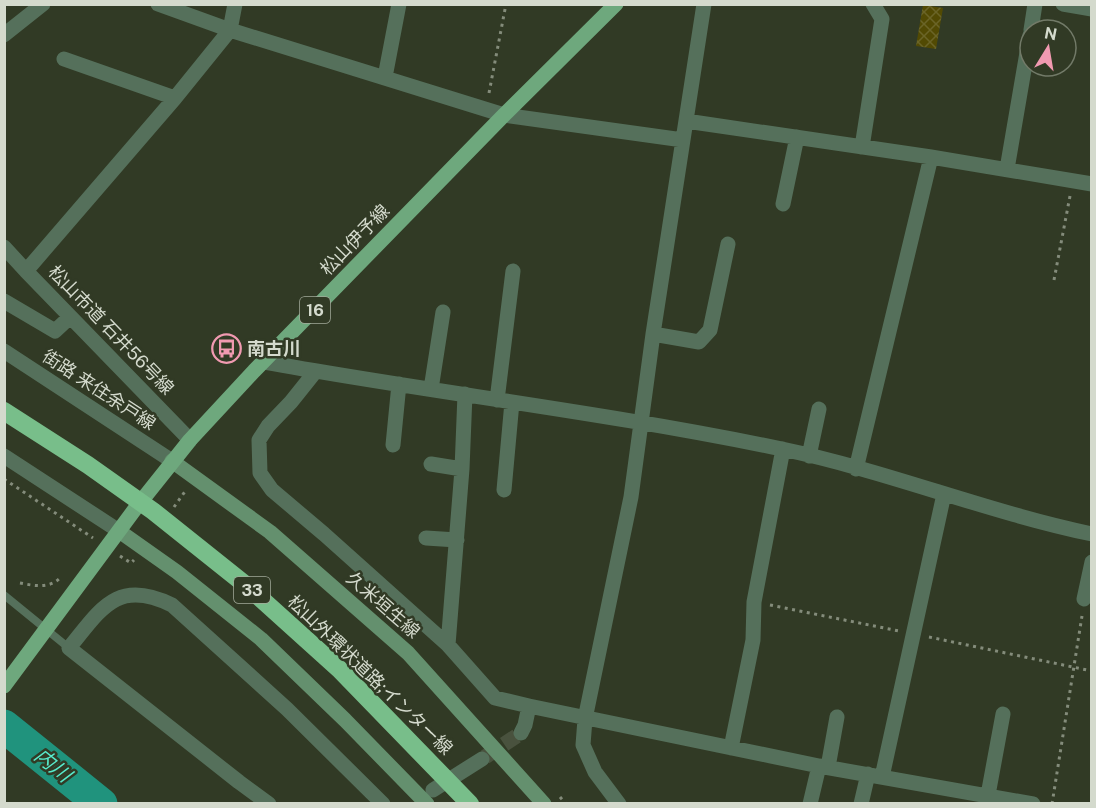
<svg xmlns="http://www.w3.org/2000/svg" width="1096" height="808" font-family="'Public Sans','Noto Sans JP',sans-serif">
<defs>
<pattern id="building-cross-hatch" width="8" height="8" patternUnits="userSpaceOnUse" patternTransform="scale(1.5)"><rect width="8" height="8" fill="#524a03"/><path d="M0 0l8 8M0 8l8-8" fill="none" stroke="#6a6427"/></pattern>
</defs>
<rect width="100%" height="100%" fill="#313a25"/>
<g fill="none" stroke-linecap="round" stroke-linejoin="round">
<path stroke="#20937d" stroke-width="33" d="M4 726 101 804"/>
</g>
<path fill="url(#building-cross-hatch)" d="M923 5 943 8 936 49 916 46Z"/>
<g fill="none" stroke-linecap="round" stroke-linejoin="round">
<path stroke="#49523e" stroke-width="15" stroke-dasharray="15 8" stroke-linecap="butt" d="M485 757 521 733"/>
<path stroke="#848c7b" stroke-width="3" stroke-dasharray="3 4.5" stroke-linecap="butt" d="M489 93 506 4
M1054 280 1070 196
M4 479 93 538
M174 507 186 490
M120 556 131 563 134 560
M20 583C35 586 51 589 62 576
M770 605 899 631
M929 637 1092 671
M560 797 566 804
M1052 804 1082 616"/>
<path stroke="#55705b" stroke-width="8" d="M4 595 69 648"/>
<path stroke="#55705b" stroke-width="15" d="M158 4 230 30 504 115 683 140
M1063 4 1092 9
M1031 30 1035 4
M4 35 43 4
M64 59 175 98
M385 77 399 4
M686 121 931 157 1092 184
M862 147 882 19 873 4
M1007 169 1030 35
M783 204 797 137
M4 247 26 271 190 440
M26 271 175 98 230 30 235 4
M4 301 55 331 70 317
M653 334 699 342 710 330 728 244
M4 351 172 461
M264 362C436 393 610 413 782 449 887 471 987 512 1092 534
M315 372 291 402 268 426 259 440 260 473 272 490 324 534 448 645
M431 389 443 312
M465 394 462 469 448 645 495 698 529 706
M497 400 513 271
M393 445 399 384
M4 456 119 531
M809 456 819 409
M431 464 462 469
M856 469 931 157
M504 490 512 402
M426 538 457 540
M1084 599 1092 562
M521 733 525 725 529 706 819 766 1033 804
M731 748 753 640 754 602 783 449
M828 767 837 717
M882 777 944 494
M433 790 482 759
M988 795 1003 714
M269 804 239 782 69 648C101 609 117 578 172 605L287 709 383 804
M619 804 595 772 583 745 585 719 631 497 653 334 704 4
M810 804 819 766
M861 804 868 774"/>
<path stroke="#64906e" stroke-width="15" d="M172 461 270 532 408 653 544 804
M119 531 177 572 261 639 345 720 427 804"/>
<path stroke="#6ea87d" stroke-width="15" d="M4 686 135 509 190 440 254 371 504 115 616 4"/>
<path stroke="#78be8a" stroke-width="18" d="M4 411 88 465 153 511 247 586 339 669 470 804"/>
</g>
<defs>
<symbol id="bus-ring" viewBox="-11 -11 22 22"><circle r="9.5" fill="#313a25" stroke="#f19ab1" stroke-width="1.5"/><path d="M-5-6H5V4H4V6H2V4H-2V6H-4V4H-5ZM-3.5-4V0h7V-4ZM-3.5 1.2v1.5H-2V1.2ZM2 1.2v1.5H3.5V1.2Z" fill="#f19ab1"/></symbol>
</defs>
<g fill-rule="evenodd">
<use href="#bus-ring" x="210" y="332" width="33" height="33"/>
</g>
<g text-anchor="middle" stroke-width="5" stroke-linejoin="round" paint-order="stroke">
<g fill="#313a25" stroke="#a3aa9b" stroke-width="1.5">
<rect x="300" y="297" width="30" height="26" rx="4.5"/>
<rect x="234" y="577" width="36" height="26" rx="4.5"/>
</g>
<g font-size="16" font-weight="bold" fill="#d4dacd">
<text x="315" y="316">16</text>
<text x="252" y="596">33</text>
</g>
<g font-size="18" fill="#d4dacd" stroke="#313a25">
<text transform="translate(355 240) rotate(-46)" y="6">松山伊予線</text>
<text transform="translate(111 330) rotate(46)" y="6">松山市道 石井56号線</text>
<text transform="translate(99 390) rotate(33)" y="6">街路 来住余戸線</text>
<text transform="translate(383 605) rotate(41)" y="6">久米垣生線</text>
<text transform="translate(370 675) rotate(44)" y="6">松山外環状道路;インター線</text>
</g>
<g font-size="18" font-weight="bold" fill="#d4dacd" stroke="#313a25" text-anchor="start">
<text x="247" y="355">南古川</text>
</g>
<g font-size="20" font-style="italic" fill="#57ebcc" stroke="#313a25">
<text transform="translate(53 765) rotate(39)" y="7">内川</text>
</g>
</g>
<rect width="1096" height="808" fill="none" stroke="#d4dacd" stroke-width="12"/>
<g transform="translate(1048 48) rotate(11)"><circle r="28" fill="#313a25" stroke="#727a68" stroke-width="1.5"/>
<path d="M0-4.5L10 22L0 15L-10 22Z" fill="#f19ab1"/>
<text y="-9" font-size="16" font-weight="bold" text-anchor="middle" fill="#d4dacd">N</text>
</g>
</svg>
